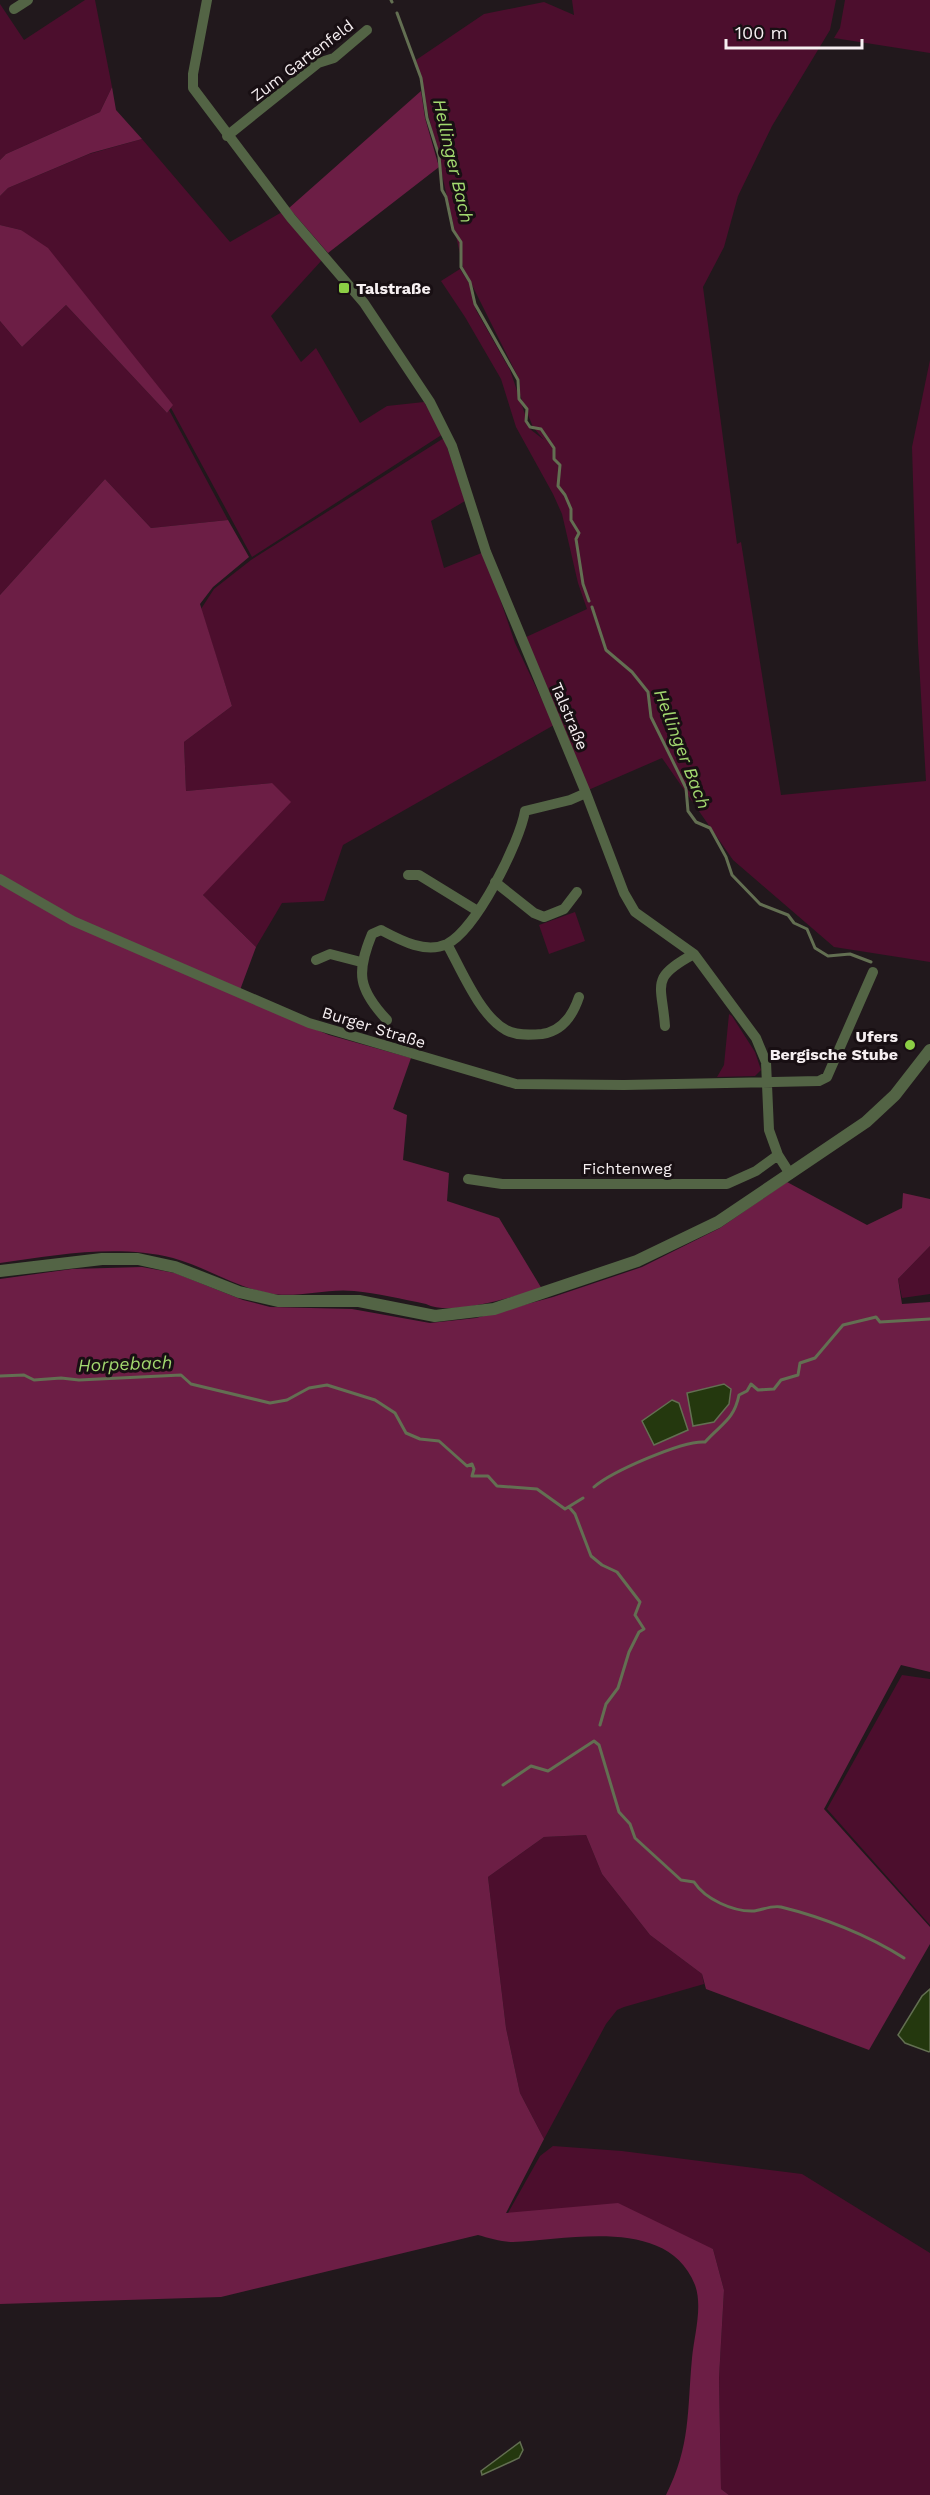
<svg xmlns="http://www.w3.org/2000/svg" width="930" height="2495" font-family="'Work Sans',sans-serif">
<rect width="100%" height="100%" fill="#21181c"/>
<path fill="#4c0e2d" d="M85 0H95L112 87 100 112 6 154 0 160V4L24 40Z
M572 0H836L830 30 772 126 738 196 724 247 703 287 737 544 741 542 781 795 926 781 918 644 912 447 930 360V962L834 947 733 860 662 758 586 791 524 638 587 609 578 583 562 514 553 494 516 427 501 379 465 317 441 281 460 269 471 286 476 310 510 370 530 429 544 440 533 427 520 395V381L463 267 416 60 484 14 544 2 574 15Z
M845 0H930V53L834 38 840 28Z
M142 139 230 242 282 212 322 260 271 316 301 362 316 348 360 423 387 406 424 402 443 434 252 557 171 408 172 405 21 230 0 225V196L8 188 89 154Z
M66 305 167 413 169 410 228 520 151 528 105 479 0 595V321L22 347Z
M444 438 465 501 431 521 444 568 484 552 515 643 554 725 343 845 324 901 282 903 256 947 203 895 272 783 186 791 184 742 232 706 201 609 214 589 251 560Z
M575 912 585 941 549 954 539 925Z
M729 1014 732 1016 755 1052 761 1070 755 1076 717 1077 724 1065Z
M930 1246V1294L902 1298 898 1279Z
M902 1675 930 1679V1925L827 1809Z
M586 1835 602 1874 650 1935 702 1974 704 1984 624 2007 617 2010 606 2024 544 2139 520 2093 506 2028 488 1877 544 1837Z
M553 2146 622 2151 802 2174 930 2253V2495H729L721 2489 719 2378 724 2290 713 2249 508 2213 540 2156Z"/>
<path fill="#6c1e45" d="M112 87 116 110 142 139 91 153 8 188 0 196V160L6 154 100 112Z
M421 91 425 118 439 167 328 253 289 208Z
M0 225 21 230 48 248 173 405 167 413 66 305 22 347 0 321Z
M105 479 151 528 228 520 249 557 213 587 200 604 232 706 184 742 186 791 272 783 291 802 203 895 256 947 240 990 97 929 0 877V595Z
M0 882 238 997 329 1035 411 1058 393 1109 407 1115 403 1160 449 1173 447 1201 499 1218 542 1289C513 1296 452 1317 426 1304 402 1299 377 1293 354 1291 325 1288 296 1299 267 1293 234 1286 205 1267 173 1258 117 1244 56 1255 0 1263Z
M787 1182 867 1225 902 1208 903 1193 930 1199V1246L898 1279 902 1304 930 1302V1672L901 1665 824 1809 930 1927V1944L869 2050 706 1989 702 1974 650 1935 602 1874 586 1835 544 1837 488 1877 506 2028 520 2093 544 2139 506 2213 618 2203 713 2249 724 2290 719 2378 721 2489 729 2495H666C691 2445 687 2411 692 2358 694 2336 703 2307 695 2285 668 2216 569 2240 513 2242 502 2242 489 2238 478 2235L221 2297 0 2304V1279L72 1269 142 1267 175 1273 243 1300 270 1307 352 1309 430 1323 476 1318 553 1297 642 1267 720 1228Z"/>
<path fill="#24380e" stroke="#636f52" stroke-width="1.5" d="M724 1384 731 1389 729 1404 714 1422 693 1426 687 1393Z
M672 1400 679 1403 688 1430 654 1445 642 1421Z
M930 1989V2051L929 2052 905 2043 898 2035 922 1996Z
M520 2442 523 2450 519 2458 482 2475 481 2471Z"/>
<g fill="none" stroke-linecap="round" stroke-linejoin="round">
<path stroke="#636f52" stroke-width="3" d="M391 0 392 2
M397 13 421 78 427 118 439 156 442 190 446 197 453 230 461 242V267L470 282 475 304 518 380 519 399 527 409 526 421 530 427 541 429 554 448V459L560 465 558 486 565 495 571 509V520L579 533 576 539 583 584 589 601
M592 607 606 650 632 672 648 692 651 717 686 788 688 811 696 822 710 828 726 857 732 875 760 904 788 915 794 923 807 929 815 948 828 956 850 954 871 962
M0 1376 24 1375 34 1380 61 1378 79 1380 181 1375 191 1384 270 1403 287 1400 309 1388 327 1385 375 1400 395 1413 406 1433 420 1439 439 1441 467 1466 472 1464 474 1469 472 1476H488L497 1486 537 1489 565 1509 583 1498
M594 1487C611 1472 683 1440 705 1442 721 1424 734 1420 739 1395L747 1391 751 1384 758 1390 774 1389 781 1380 798 1375 800 1363 815 1358 843 1325 876 1317 880 1322 930 1319
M569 1507 575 1514 591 1556 602 1565 617 1572 640 1602 635 1615 644 1629 639 1632 629 1652 618 1688 606 1704 600 1725
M503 1785 531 1766 548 1771 594 1741 599 1745 619 1812 630 1824 635 1838 681 1880 694 1882C705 1899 733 1912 754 1911 762 1910 772 1905 781 1907 822 1917 868 1935 904 1958"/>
<path stroke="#536445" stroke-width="10" d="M207 0 193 74V88L291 218 364 303 430 402 452 446 486 552 586 793 624 893 635 912 694 954 756 1038 766 1062 769 1130 778 1155 790 1174
M14 9 28 0
M227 136 318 63 334 58 367 30
M408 875H419L476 910
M0 879 73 921 309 1023 516 1084 624 1085 819 1081 827 1077 873 972
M495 882 534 913 544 917 564 909 577 892
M447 944C461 969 480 1016 506 1030 517 1036 531 1035 542 1034 563 1031 573 1015 579 997
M316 960 330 954 361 962
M387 1020C358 989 356 973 372 934L381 930C400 940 425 954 447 944 476 930 520 842 525 811L570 800 586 793
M665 1026C662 984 649 978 694 954
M468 1179 502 1184H727L756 1171 778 1155"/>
<path stroke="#536445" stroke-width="12" d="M0 1271 102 1259H138L175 1267 239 1292 278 1301H359L435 1316 494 1309 637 1261 718 1222 866 1122 895 1095 930 1050"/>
</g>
<g fill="#8cce45" stroke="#180f13" stroke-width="2">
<rect x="338" y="282" width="12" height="12" rx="3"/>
<circle cx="910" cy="1045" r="6"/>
</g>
<g text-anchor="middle" stroke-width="6" stroke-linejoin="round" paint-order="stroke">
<g font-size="16" fill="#f6eff1" stroke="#180f13">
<text transform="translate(302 60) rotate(-37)" y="6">Zum Gartenfeld</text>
<text transform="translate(570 716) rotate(67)" y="6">Talstraße</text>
<text transform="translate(374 1027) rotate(17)" y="6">Burger Straße</text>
<text x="627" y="1174">Fichtenweg</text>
</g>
<g font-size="16" font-weight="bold" fill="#f6eff1" stroke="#180f13" text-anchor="start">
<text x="356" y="294">Talstraße</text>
<text x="898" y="1042" text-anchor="end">Ufers<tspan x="898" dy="18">Bergische Stube</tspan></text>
</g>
<g font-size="18" font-style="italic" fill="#a2d86f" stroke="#180f13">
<text transform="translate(453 161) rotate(77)" y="6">Hellinger Bach</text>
<text transform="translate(682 749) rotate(69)" y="6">Hellinger Bach</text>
<text transform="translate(125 1364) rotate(-2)" y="6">Horpebach</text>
</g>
</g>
<path d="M726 39v9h136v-9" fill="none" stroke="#f6eff1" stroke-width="3"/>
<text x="735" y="39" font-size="18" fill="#f6eff1" stroke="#180f13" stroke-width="4.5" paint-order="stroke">100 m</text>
</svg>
